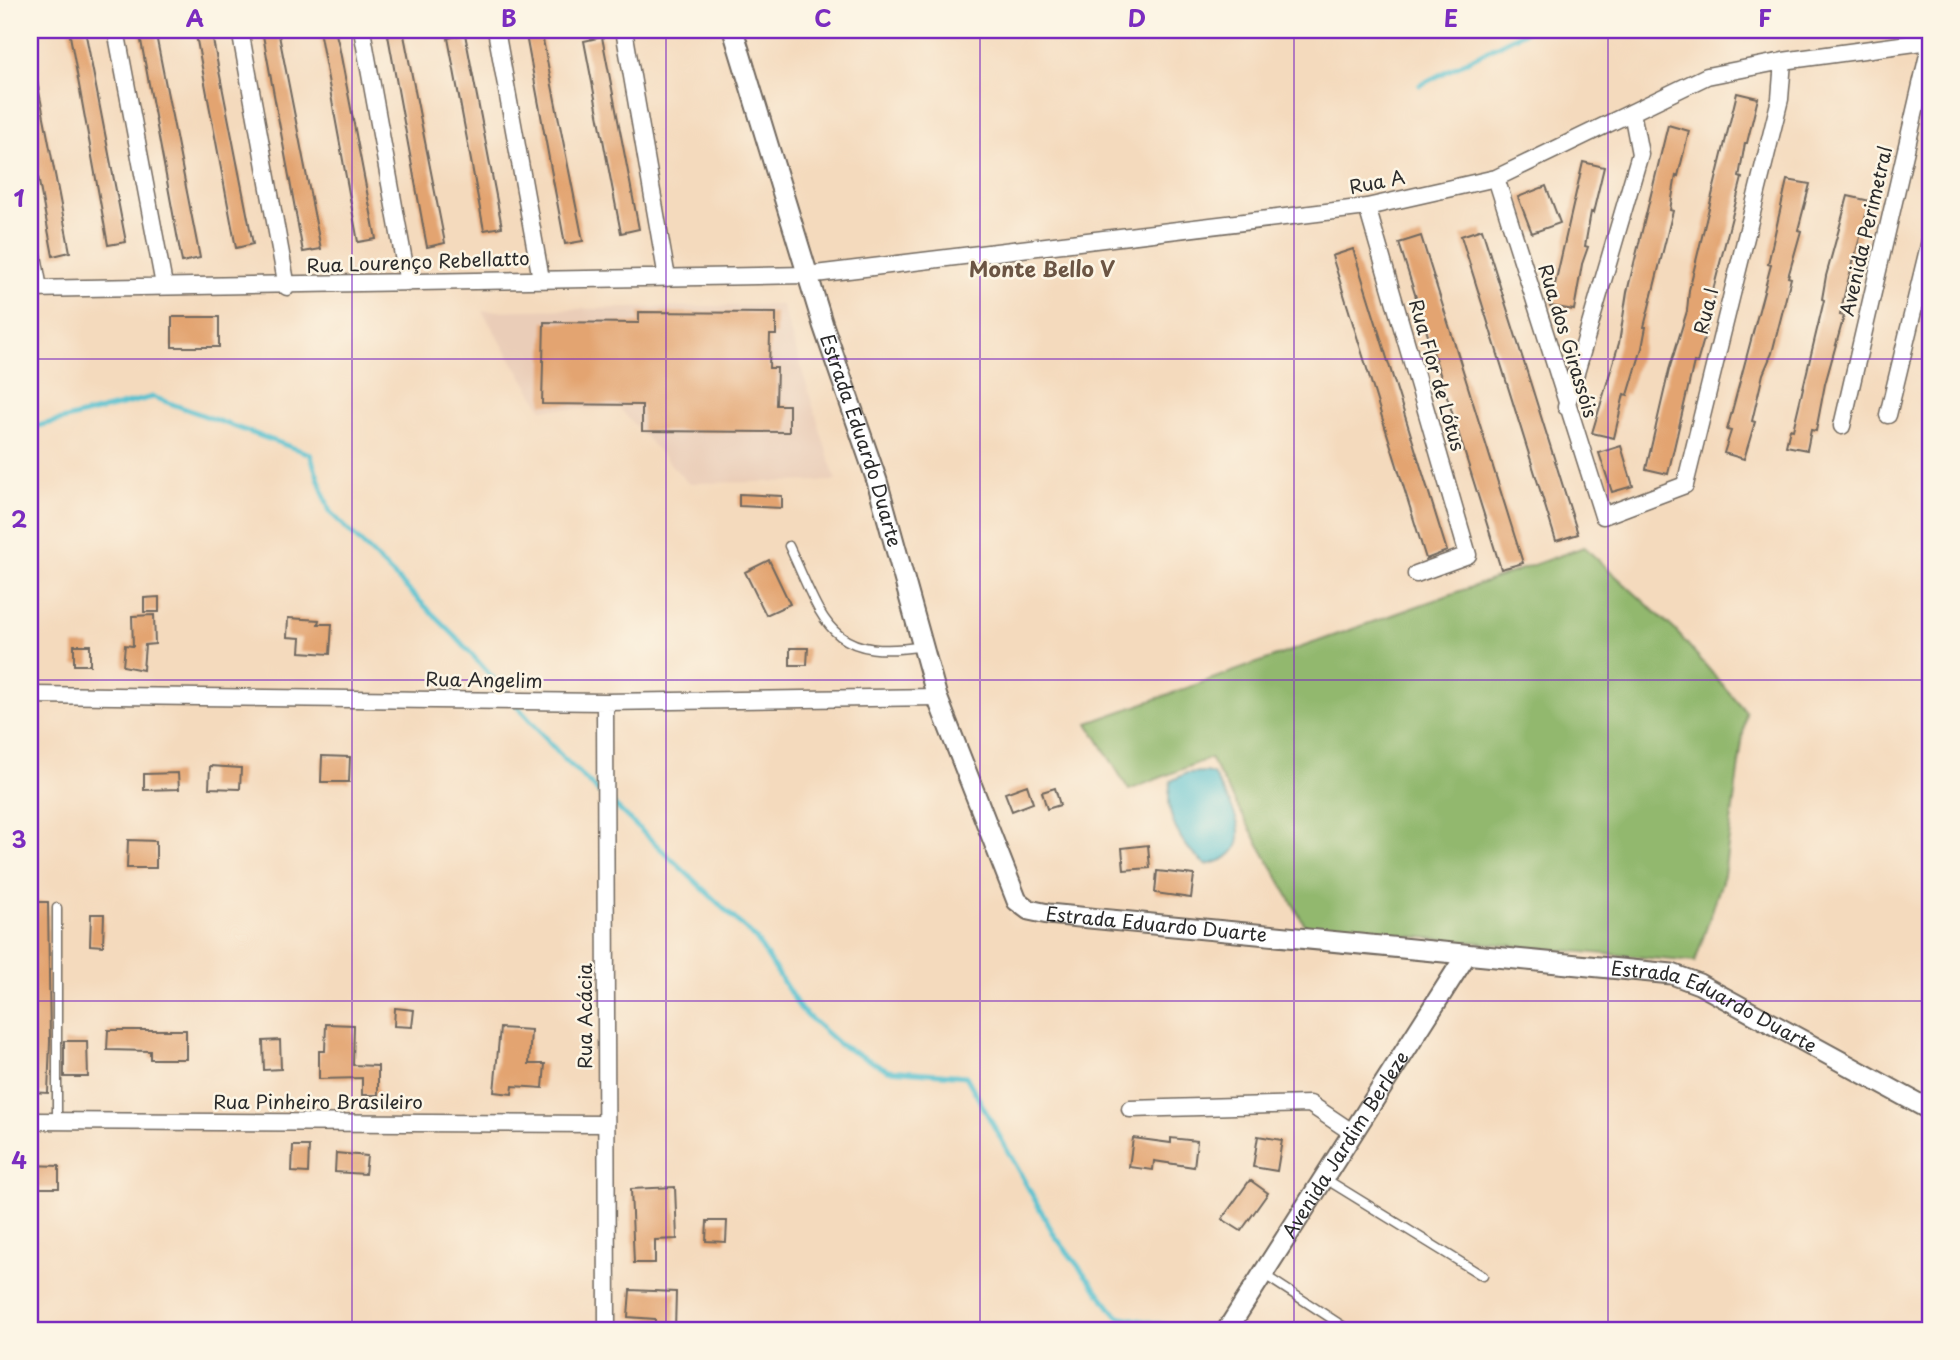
<svg xmlns="http://www.w3.org/2000/svg" width="1960" height="1360" font-family="'Playpen Sans',sans-serif">
<rect width="100%" height="100%" fill="#fcf5e5"/>
<filter id="ink" filterUnits="userSpaceOnUse"><feTurbulence type="fractalNoise" baseFrequency=".0143" numOctaves="2"/><feDisplacementMap in="SourceGraphic" scale="14" xChannelSelector="R" yChannelSelector="G"/><feConvolveMatrix kernelMatrix="1 2 1 2 8 2 1 2 1" color-interpolation-filters="sRGB"/></filter>
<filter id="wash" filterUnits="userSpaceOnUse"><feTurbulence type="fractalNoise" baseFrequency=".00686" numOctaves="4" result="noise"/><feDisplacementMap in="SourceGraphic" scale="28" xChannelSelector="R" yChannelSelector="G"/><feGaussianBlur stdDeviation="1.57" result="paint"/><feColorMatrix in="noise" values="0 0 0 0 0 0 0 0 0 0 0 0 0 0 0 0 0 1.4 0 .05"/><feComposite in="paint" operator="in"/></filter>
<g filter="url(#wash)">
<rect width="100%" height="100%" fill="#f4dabd"/>
<path fill="#eacdb8" d="M782 305 836 481 688 483 620 409H542L482 311Z"/>
<path fill="#92b86e" stroke="#5e724c" stroke-width="2" d="M1584 547 1675 630 1746 712 1724 875 1695 962 1306 927 1210 758 1129 790 1088 723Z"/>
<path fill="#55c0cf" stroke="#40767d" stroke-width="2" d="M1205 772 1213 774C1231 805 1265 854 1206 865 1180 845 1163 815 1171 781L1187 773Z"/>
<g fill="none" stroke-linecap="round" stroke-linejoin="round">
<path stroke="#55c0cf" stroke-width="5" d="M1420 85 1528 30
M30 428 153 397 310 454 330 512 455 636 510 697
M516 705 562 757 601 794
M609 800 756 939 801 1010 840 1045 888 1070 966 1076 1055 1236 1117 1316 1192 1330"/>
</g>
<g id="blocks">
<path fill="#e3a471" d="M69 30H85L126 242 108 245Z
M139 30H155L200 258 182 262Z
M195 30H211L253 244 236 248Z
M262 30H278L321 249 303 252Z
M319 30H335L339 46 376 239 358 242Z
M387 30H403L445 243 427 247Z
M525 30H541L583 241 565 244Z
M465 34 502 227 484 230 448 38Z
M602 37 639 229 621 233 584 41Z
M30 81H37L70 252 53 256 30 134Z
M1737 93 1758 98 1747 143H1745L1739 177 1742 178 1712 294 1715 295 1711 315 1697 363 1694 362 1668 474 1646 469 1669 370 1687 311 1689 290Z
M1668 125 1689 131 1678 176 1676 175 1670 210 1673 211 1644 327H1646L1642 348 1628 395 1624 394 1614 438 1592 433 1619 343 1627 292Z
M1583 162 1604 167 1593 213 1591 212 1585 246 1588 247 1582 264 1574 310 1550 306Z
M1787 180 1810 184 1798 230 1801 231 1788 277 1791 278 1772 353 1763 374 1752 421 1755 422 1744 459 1724 453 1731 431 1727 430 1771 265 1768 264Z
M1546 186 1560 223 1532 233 1518 197Z
M1848 196 1870 201 1846 288 1840 315 1844 316 1825 384 1816 431 1811 430 1807 450 1786 446 1790 429 1793 430 1824 300 1822 299 1826 276Z
M1482 229 1578 534 1556 541 1461 236Z
M1421 236 1523 563 1501 569 1399 243Z
M1353 249 1447 551 1426 559 1332 256Z
M639 312 776 313V335H770L769 368H777L776 405H789V432L642 431V405L542 404 544 322 639 323Z
M172 317H219V347H172Z
M1621 446 1633 486 1612 492 1599 453Z
M739 494 782 496V508L739 506Z
M769 560 790 604 766 615 745 572Z
M159 597V612H144V598Z
M154 615 155 644 145 645 143 670 123 666 125 645 133 646 132 616Z
M288 618 319 620 318 624H332L330 654 300 652 301 638 287 637Z
M74 645H90V665H74Z
M790 648H808L807 665H790Z
M322 756 350 757 349 782H321Z
M210 766 241 768 240 789 209 788Z
M178 773 179 789 144 790V774Z
M1027 785 1033 803 1012 811 1005 793Z
M1055 788 1060 805 1047 809 1042 792Z
M128 840 156 841V868H127Z
M1148 845 1150 868 1124 870 1122 848Z
M1157 871 1194 875 1191 898 1155 893Z
M30 902H48L50 1041 48 1093 30 1092Z
M91 914H104L103 946 90 945Z
M395 1008 414 1010 412 1027 394 1026Z
M326 1024 354 1025 353 1065 378 1066V1095H362V1078L319 1079V1051H325Z
M500 1028 531 1030 529 1064H545L543 1088 513 1086 512 1094 494 1092Z
M108 1030H186V1059H150V1051L107 1050Z
M280 1040 281 1069 264 1070 263 1041Z
M64 1041H87L88 1077H64Z
M1258 1136 1282 1140 1277 1171 1253 1167Z
M1133 1138 1171 1143V1138L1197 1141 1194 1167 1154 1161 1153 1170 1129 1167Z
M293 1146H309L308 1173 292 1172Z
M336 1153 367 1156 365 1174 335 1172Z
M30 1165 59 1166V1188H30Z
M1250 1180 1268 1193 1241 1231 1222 1219Z
M675 1187 677 1239 655 1240V1263H634L631 1189Z
M707 1221H727L726 1242 706 1241Z
M630 1290 676 1292 675 1330H655V1319L628 1317Z"/>
</g>
</g>
<g filter="url(#ink)">
<use href="#blocks" fill-opacity="0" stroke="#71685e" stroke-width="2"/>
<g fill="none" stroke-linecap="round" stroke-linejoin="round">
<defs>
<path id="service" d="M789 546C824 620 827 662 923 646
M57 908V1121
M1324 1178 1483 1276
M1263 1274 1349 1330"/>
<path id="minor" d="M116 30 164 285
M240 30 287 287
M362 30 408 283
M496 30 541 279
M624 30 667 278
M1496 178 1603 516 1685 485 1780 99 1783 61
M1367 207 1468 555 1416 574
M30 239 39 289
M30 289 807 275 1367 207 1496 178 1707 76 1783 61 1930 41
M1566 407 1640 154 1632 112
M1888 415 1930 241
M1842 426 1930 46
M30 695 605 702 937 697
M605 702 607 1330
M1130 1109 1310 1104 1353 1133
M30 1121 606 1124"/>
<g id="tertiary">
<path id="s1" d="M733 30 823 325 877 481 937 697 1017 901 1029 910 1048 914 1672 974 1699 984 1930 1110"/>
<path id="s2" d="M1227 1330 1465 957"/>
</g>
</defs>
<use href="#service" stroke="#71685e" stroke-width="11"/>
<use href="#minor" stroke="#71685e" stroke-width="19"/>
<use href="#tertiary" stroke="#71685e" stroke-width="23"/>
<use href="#service" stroke="#fff" stroke-width="8"/>
<use href="#minor" stroke="#fff" stroke-width="16"/>
<use href="#tertiary" stroke="#fff" stroke-width="19"/>
</g>
</g>
<path fill="none" stroke="#7b2cbf" stroke-width="2" stroke-opacity="0.55" d="M352 30V1330M666 30V1330M980 30V1330M1294 30V1330M1608 30V1330M30 359H1930M30 680H1930M30 1001H1930"/>
<g text-anchor="middle" stroke-width="5" stroke-linejoin="round" paint-order="stroke">
<g font-size="19" fill="#2b2b2b" stroke="#fcf5e5">
<text transform="translate(1377 182) rotate(-11)" y="7">Rua A</text>
<text transform="translate(1866 231) rotate(-77)" y="7">Avenida Perimetral</text>
<text transform="translate(418 262) rotate(-2)" y="7">Rua Lourenço Rebellatto</text>
<text transform="translate(1706 311) rotate(-76)" y="7">Rua I</text>
<text transform="translate(1568 341) rotate(73)" y="7">Rua dos Girassóis</text>
<text transform="translate(1437 375) rotate(74)" y="7">Rua Flor de Lótus</text>
<text dy="7" stroke="none"><textPath href="#s1" startOffset="430">Estrada Eduardo Duarte</textPath></text>
<text transform="translate(484 680) rotate(1)" y="7">Rua Angelim</text>
<text dy="7" stroke="none"><textPath href="#s1" startOffset="1060">Estrada Eduardo Duarte</textPath></text>
<text dy="7" stroke="none"><textPath href="#s1" startOffset="1628">Estrada Eduardo Duarte</textPath></text>
<text transform="translate(585 1016) rotate(-90)" y="7">Rua Acácia</text>
<text x="318" y="1109">Rua Pinheiro Brasileiro</text>
<text dy="7" stroke="none"><textPath href="#s2" startOffset="220">Avenida Jardim Berleze</textPath></text>
</g>
<g font-size="21" font-weight="bold" fill="#6b5544" stroke="#fcf5e5">
<text x="1042" y="277">Monte Bello V</text>
</g>
</g>
<rect width="1960" height="1360" fill="none" stroke="#fcf5e5" stroke-width="77"/>
<rect x="38" y="38" width="1884" height="1284" fill="none" stroke="#7b2cbf" stroke-width="2.5"/>
<g font-size="23" text-anchor="middle" font-weight="bold" fill="#7b2cbf">
<text x="195" y="27">A</text>
<text x="509" y="27">B</text>
<text x="823" y="27">C</text>
<text x="1137" y="27">D</text>
<text x="1451" y="27">E</text>
<text x="1765" y="27">F</text>
<text x="19" y="207">1</text>
<text x="19" y="528">2</text>
<text x="19" y="848">3</text>
<text x="19" y="1169">4</text>
</g>
</svg>
